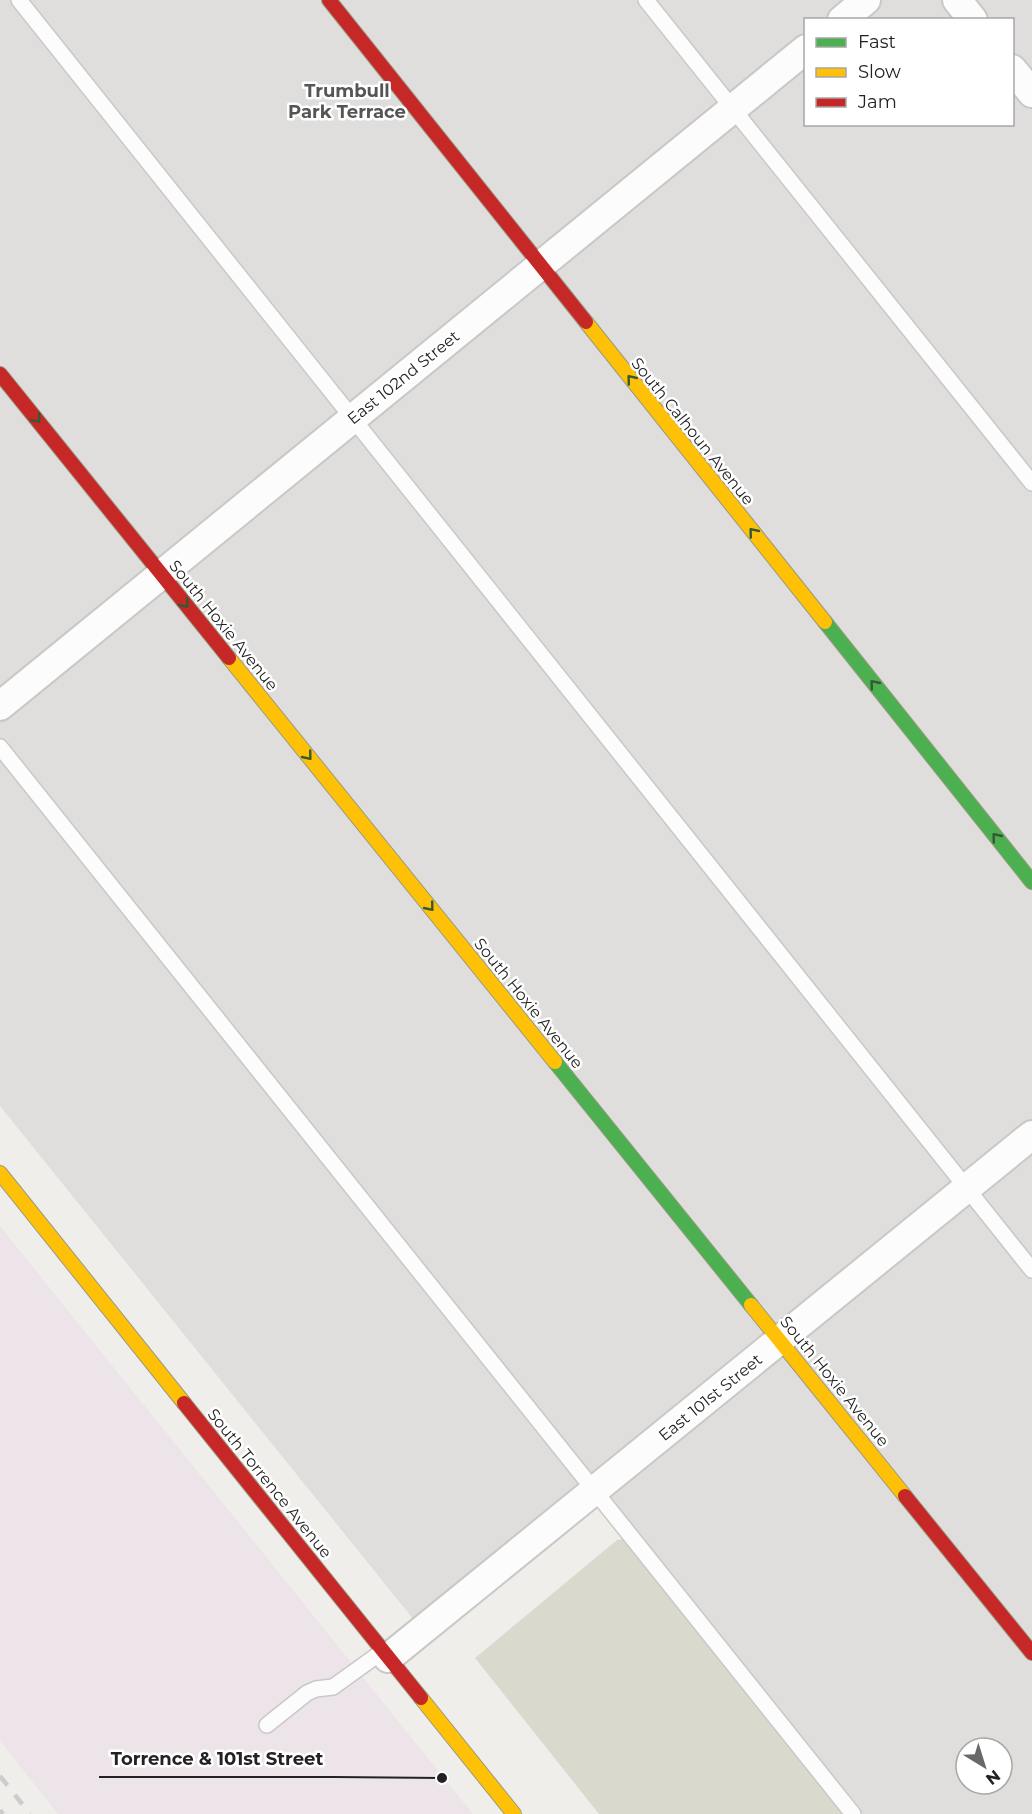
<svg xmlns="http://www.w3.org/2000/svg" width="1032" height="1814" font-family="Montserrat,sans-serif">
<rect width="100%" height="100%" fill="#f0eeeb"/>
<path fill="#dfdedc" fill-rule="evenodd" d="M0 0H1032V1814H845L591 1494 422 1630 0 1106ZM806 20H1012V124H806ZM966 1748H1002V1784H966Z"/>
<path fill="#ede4e9" d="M0 1226 473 1814H58L0 1741Z"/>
<path fill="#d9d9cd" d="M632 1538 848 1814H599L475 1658 617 1540Z"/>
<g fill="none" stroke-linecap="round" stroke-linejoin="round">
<defs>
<path id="lane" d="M19 0 1032 1270
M646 0 1032 483
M0 747 853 1814
M267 1725 307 1693 316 1689 333 1687 383 1651"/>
<path id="street" d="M957 0 973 20
M842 20 866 0
M1012 69 1032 93
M0 706 806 49
M388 1658 1032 1135"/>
<path id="fast" d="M825 622 1032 882
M555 1062 751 1305"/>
<path id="slow" d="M586 322 825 622
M229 658 555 1062
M0 1173 184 1403
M751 1305 905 1496
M421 1698 514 1814"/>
<path id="jam" d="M329 0 586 322
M0 374 229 658
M184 1403 421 1698
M905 1496 1032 1653"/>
</defs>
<use href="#lane" stroke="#c9c8c7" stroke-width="18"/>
<use href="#street" stroke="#c9c8c7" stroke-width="32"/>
<use href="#fast" stroke="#999a82" stroke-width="16"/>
<use href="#slow" stroke="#999a82" stroke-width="16"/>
<use href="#jam" stroke="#999a82" stroke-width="16"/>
<use href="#lane" stroke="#fdfcfc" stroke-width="15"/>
<use href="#street" stroke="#fdfcfc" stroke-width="28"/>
<use href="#fast" stroke="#4caf50" stroke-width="14"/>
<use href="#slow" stroke="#ffc107" stroke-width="14"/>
<use href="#jam" stroke="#c62828" stroke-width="14"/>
<path stroke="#ccc" stroke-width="4.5" stroke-dasharray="12 12" stroke-linecap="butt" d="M0 1776 30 1814
M0 1810 3 1814"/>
</g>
<defs><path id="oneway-chevron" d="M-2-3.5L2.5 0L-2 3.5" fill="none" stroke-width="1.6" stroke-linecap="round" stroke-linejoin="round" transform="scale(1.5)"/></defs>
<g stroke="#335a34">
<use href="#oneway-chevron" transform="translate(631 379) rotate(-129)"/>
<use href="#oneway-chevron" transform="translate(37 419) rotate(51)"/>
<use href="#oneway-chevron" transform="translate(753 532) rotate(-129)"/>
<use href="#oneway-chevron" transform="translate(185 604) rotate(51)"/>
<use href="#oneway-chevron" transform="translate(874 684) rotate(-129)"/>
<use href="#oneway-chevron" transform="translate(308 756) rotate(51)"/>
<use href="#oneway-chevron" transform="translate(996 837) rotate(-129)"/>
<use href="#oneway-chevron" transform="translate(430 907) rotate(51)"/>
</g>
<g text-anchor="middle" stroke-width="5" stroke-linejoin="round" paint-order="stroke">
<g font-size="16" fill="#222" stroke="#fff">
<text transform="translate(403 377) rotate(-39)" y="6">East 102nd Street</text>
<text transform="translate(693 431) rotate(51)" y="6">South Calhoun Avenue</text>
<text transform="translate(224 625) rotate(51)" y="6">South Hoxie Avenue</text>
<text transform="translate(529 1003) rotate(51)" y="6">South Hoxie Avenue</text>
<text transform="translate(835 1381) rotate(51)" y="6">South Hoxie Avenue</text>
<text transform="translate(710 1397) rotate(-39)" y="6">East 101st Street</text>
<text transform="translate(270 1483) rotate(51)" y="6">South Torrence Avenue</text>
</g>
<g font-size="18" font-weight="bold" fill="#555" stroke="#fff">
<text x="347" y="97">Trumbull<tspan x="347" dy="21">Park Terrace</tspan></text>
</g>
</g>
<path fill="none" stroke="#222" stroke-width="2" d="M442 1778L335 1777H99"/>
<circle fill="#222" stroke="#fff" stroke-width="2" cx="442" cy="1778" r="6"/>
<g font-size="18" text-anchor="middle" font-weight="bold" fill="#222" stroke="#fff" stroke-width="5" stroke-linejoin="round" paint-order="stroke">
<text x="217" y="1765">Torrence &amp; 101st Street</text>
</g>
<rect x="804" y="18" width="210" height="108" fill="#ffffff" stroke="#a7a7a7" stroke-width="1.5"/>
<rect x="816" y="38" width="30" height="9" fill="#4caf50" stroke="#a7a7a7" stroke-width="1.5"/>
<text x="858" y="48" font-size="18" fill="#222222">Fast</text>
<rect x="816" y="68" width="30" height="9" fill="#ffc107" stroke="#a7a7a7" stroke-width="1.5"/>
<text x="858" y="78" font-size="18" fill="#222222">Slow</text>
<rect x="816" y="98" width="30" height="9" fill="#c62828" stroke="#a7a7a7" stroke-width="1.5"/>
<text x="858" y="108" font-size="18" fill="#222222">Jam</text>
<g transform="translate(984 1766) rotate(142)"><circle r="28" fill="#ffffff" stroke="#a7a7a7" stroke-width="1.5"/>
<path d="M0-4.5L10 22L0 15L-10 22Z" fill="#6a6968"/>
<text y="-9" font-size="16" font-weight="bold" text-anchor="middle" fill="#222222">N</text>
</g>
</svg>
